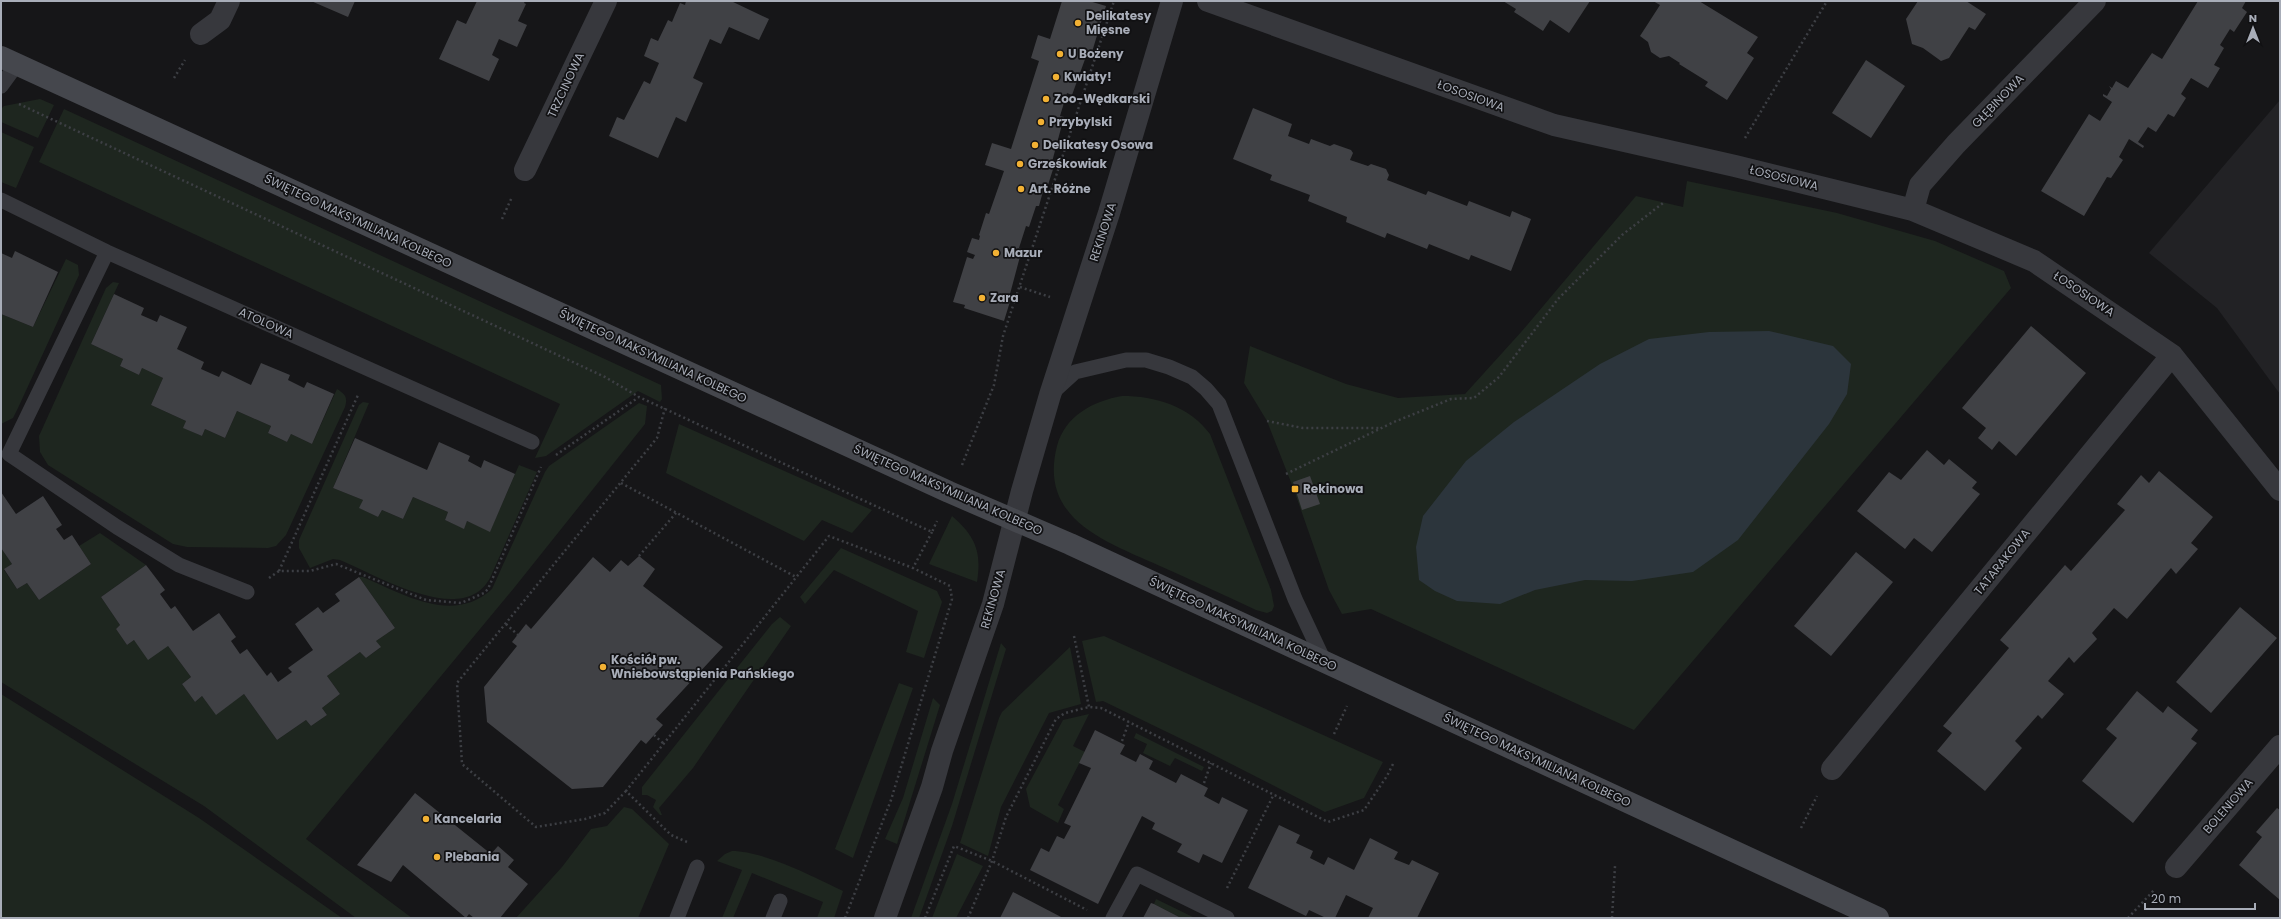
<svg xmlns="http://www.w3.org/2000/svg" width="2281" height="919" font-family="Poppins,sans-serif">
<rect width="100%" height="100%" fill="#161618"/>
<path fill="#222225" d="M2280 100V394L2217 308 2149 253Z"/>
<path fill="#1e261f" d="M40 99 54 105 38 138 1 122V109L4 106Z
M64 109 661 385 662 399 660 402 638 391 546 456 535 458 560 404 39 162Z
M1 132 34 147 16 188 1 182Z
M1687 181 1837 213 1935 241 2004 271 2011 288 1634 730 1371 609 1342 614 1329 590 1294 490 1267 421 1244 383 1250 346 1346 384 1398 398 1465 394 1522 331 1636 196 1683 207Z
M66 259 78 265 79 275 18 408 13 418 1 424V314L33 327Z
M113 282 119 283 91 344 123 359 120 366 139 375 142 368 163 378 151 405 186 421 184 428 202 436 205 429 225 438 237 411 271 426 268 433 287 442 291 434 312 444 337 389C345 394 348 397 345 407L286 535 276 546 268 548 187 547 173 544 48 465 40 452 39 436 106 288Z
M1122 396C1156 396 1189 406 1210 434L1271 590 1274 606 1272 611 1267 613 1256 610C1224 595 1192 580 1160 566 1107 542 1038 520 1057 446 1065 416 1093 401 1122 396Z
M363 402 369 403 333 488 363 500 360 508 378 517 382 510 403 519 413 497 448 512 445 520 463 528 467 521 490 531 519 465 537 472 490 578C463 628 377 575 340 560L333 559 310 568 299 548V540L359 405Z
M639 403 647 406 645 424 514 588 306 839 412 918H356L204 806 1 682V548L12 564 4 570 17 589 27 583 39 600 91 564 79 546 100 533 146 565 101 597 120 625 116 629 127 645 134 640 168 646 191 677 182 684 195 702 202 696 216 714 244 694 277 740 306 720 311 726 327 715 322 708 340 694 327 676 360 652 366 658 380 648 376 641 395 628 359 577H363C403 594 453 625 492 589L545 472 549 466Z
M679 424 872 510 852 533 822 520 804 541 666 473Z
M952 516C975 536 982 551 977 582L929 564Z
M841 548 937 591 942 602 924 658 906 652 918 611 834 570 805 604 800 597Z
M780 617 791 626 693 768 659 808 662 815H660L653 807 656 800 647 795H642V787L772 624Z
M1104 636 1383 762 1364 798 1325 812 1200 748 1103 701 1096 702 1082 641Z
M1001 643 1006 649 952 826 919 918H911L952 804Z
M1070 647 1081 704 1049 713 1001 807 988 856 960 843 999 718 1002 712Z
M899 683 913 688 853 858 835 849Z
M1 694 199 818 342 918H1Z
M933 698 940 705 897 844 885 839 903 798Z
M1089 714 1073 746 1085 752 1058 805 1064 809 1058 823 1030 807 1026 789 1063 720Z
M1136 733 1204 767 1202 771 1175 758 1170 766 1143 753 1147 744 1134 738Z
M624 807 632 809 669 844 638 918H516L562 867 591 829 607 826Z
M732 851C764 851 814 877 843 891L834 918H817L823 902 752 873 733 918H722L742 870 717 861 725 854Z
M957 854 983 866 956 918H932Z
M1156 899 1195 918H1181L1154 904Z"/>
<path fill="#2c353c" d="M1769 331 1833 346 1851 364 1847 394 1829 424 1738 540 1693 572 1632 581 1585 580 1535 590 1500 604 1457 601 1435 591 1419 580 1416 547 1423 516 1466 461 1514 422 1600 364 1649 339 1709 332Z"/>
<path fill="#404145" d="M311 1H355L348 17Z
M477 1H525L524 3 526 4 518 21 527 25 517 47 499 39 492 55 499 59 489 81 439 59 457 20 466 24Z
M686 1H731L769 19 759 40 729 27 721 44 710 39 693 78 703 83 686 122 676 117 658 158 609 136 617 117 624 120 644 81 650 84 659 63 644 56 651 38 658 41 668 20 672 22 680 3 685 5Z
M1062 1H1089L1106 6 1092 52 1088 51 1072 95 1067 93 1060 116 1064 117 1052 162 1055 163 1048 185 1045 184 1039 206H1036L1029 227 1026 226 1019 248 1022 249 1010 294 1012 295 1004 321 964 308 965 305 953 302 967 257 973 259 975 255 967 252 972 238 979 240 980 236 979 235 986 213 989 214 1004 171 985 165 992 143 1011 149 1039 61 1031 58 1038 35 1050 39Z
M1503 1H1590L1569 33 1550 20 1543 31 1514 12 1516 9Z
M1653 1H1699L1758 37 1747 53 1754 58 1727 100 1705 86 1708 82 1679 64 1680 63 1669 56 1660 58 1651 52 1648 42 1640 36 1660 5Z
M1918 1H1966L1986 14 1975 30 1969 27 1949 58 1941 61 1923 48 1912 44 1906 19Z
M2198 1H2246L2242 8 2247 12 2234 32 2230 29 2220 45 2224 48 2214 65 2220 68 2208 88 2191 78 2181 94 2186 98 2174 117 2168 114 2156 132 2148 127 2138 142 2144 146 2143 148 2129 139 2119 157 2123 160 2111 178 2107 177 2084 216 2041 191 2089 114 2100 121 2112 102 2103 96V94L2107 96 2111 89 2109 86 2112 88 2116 81 2128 88 2152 53 2162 59Z
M1866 60 1905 86 1871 138 1832 113Z
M1253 108 1292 124 1288 136 1309 144 1311 139 1330 146 1334 144 1351 150 1353 153 1350 160 1368 166 1371 164 1386 169 1389 175 1387 180 1426 195 1428 191 1467 206 1469 201 1510 217 1512 211 1531 219 1511 271 1471 255 1469 260 1429 244 1427 249 1387 233 1385 238 1346 222 1347 217 1308 201 1310 195 1270 180 1272 175 1233 159Z
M15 251 58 272 33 327 1 314V253L12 258Z
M114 294 144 308 141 315 157 322 160 315 187 327 177 349 204 362 201 369 219 377 222 371 251 385 261 363 290 375 288 380 304 388 307 382 334 394 312 444 291 434 287 442 268 433 271 426 237 411 225 438 205 429 202 436 183 428 186 421 151 405 163 378 142 368 139 375 120 366 123 359 91 344Z
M2031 326 2086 373 2016 456 1999 441 1992 450 1978 438 1986 428 1962 408Z
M355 438 427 470 439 442 470 456 468 461 481 468 484 460 515 474 490 532 467 521 464 529 445 520 448 512 413 497 403 519 382 510 378 517 359 508 363 500 333 488Z
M1927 450 1944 465 1949 459 1977 482 1972 488 1980 494 1932 552 1914 538 1905 549 1857 511 1889 472 1901 480Z
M2159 471 2213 517 2191 543 2198 549 2176 574 2171 568 2127 619 2114 608 2092 633 2097 639 2074 663 2069 657 2048 681 2064 694 2042 719 2038 715 2015 741 2022 748 1985 791 1937 751 1952 733 1943 726 2009 648 2000 640 2065 565 2071 571 2125 510 2117 504 2141 475 2149 483Z
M1310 476 1320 504 1302 510 1293 482Z
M1 492 16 514 43 496 62 525 56 529 64 540 72 535 91 564 39 600 27 583 17 589 4 569 12 564 1 548Z
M1856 552 1893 582 1831 656 1794 626Z
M639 556 655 569 643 586 723 647 656 719 663 725 654 735 646 744 641 740 603 787 572 789 487 722 484 687 517 646 512 642 526 624 531 629 593 557 610 572 621 560 628 566Z
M146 565 165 590 160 594 171 609 175 606 193 631 219 613 236 637 231 641 240 654 247 649 267 676 271 672 278 682 292 672 288 668 313 650 295 624 318 607 323 613 340 601 335 594 359 577 395 628 376 641 381 647 366 658 360 652 327 676 340 694 322 708 327 715 311 726 306 720 277 740 244 694 216 715 202 696 195 702 182 684 191 677 168 646 148 660 134 640 127 645 116 629 120 625 101 597Z
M2240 607 2277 638 2211 713 2176 682Z
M2137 691 2163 713 2168 706 2198 730 2191 739 2197 743 2133 823 2082 781 2117 738 2106 729Z
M1095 730 1125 745 1120 754 1136 762 1140 754 1153 761 1149 769 1176 783 1181 774 1208 788 1204 796 1219 804 1222 797 1248 810 1222 863 1203 854 1199 863 1177 852 1182 844 1152 829 1155 823 1142 816 1098 904 1030 870 1041 848 1049 852 1057 836 1064 839 1071 826 1064 823 1091 768 1079 763Z
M415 793 491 854 498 846 514 860 508 867 528 884 500 918H474L469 914 466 918 403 865 391 882 357 865Z
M2277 808 2280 810V900L2239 865 2262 837 2256 832Z
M1279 825 1300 835 1296 843 1313 851 1310 858 1324 865 1328 857 1354 870 1370 838 1398 852 1394 859 1409 865 1412 860 1439 873 1417 918H1368L1373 908 1346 895 1335 918H1326L1309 910 1306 916 1248 888Z
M1013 892 1063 918H1000Z
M1151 903 1154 904 1181 918H1143Z"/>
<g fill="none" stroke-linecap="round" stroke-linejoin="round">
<path stroke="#3d3f44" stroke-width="2.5" stroke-dasharray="2 3" stroke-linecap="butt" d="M174 78 185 60
M19 104 605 377 639 397
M1745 138 1827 1
M1053 186 1075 194
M502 219 512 197
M1020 287 1050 297
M1267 421 1303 428H1380
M556 455 639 397 932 532 937 521
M962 465 994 385 1003 336 1114 1
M1286 474 1394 422 1451 399 1474 398 1499 377 1558 299 1622 235 1663 203
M621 483 796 577
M639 556 676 513
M279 571 358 395
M269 578 279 571H310L336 564 426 600 461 603 484 593 488 589 541 467
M506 624 518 635
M1074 636 1089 707
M1334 734 1347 706
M654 735 664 744
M1122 741 1129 722
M1204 783 1211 763
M626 791 605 813 585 819 536 827 462 764 457 683 657 438 665 408
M1801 828 1817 796
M687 842 671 835 626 791 829 536 913 568 932 532
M1227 888 1274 794
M845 918 891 800 952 599 950 586 913 568
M925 918 954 846 992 861 1087 910
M968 918 992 861 1006 817 1056 719 1065 713 1089 707 1101 708 1328 822 1364 810 1387 776 1394 762
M1612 918 1615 866
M2128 918 2155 889"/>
<path stroke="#37383d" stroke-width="15" d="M1 86 17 64
M1 200 107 252 532 442
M107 252 9 454 117 527 179 565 247 592
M1052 393 1075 372 1126 360H1146L1169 367 1192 377 1206 389 1219 404 1295 599 1325 663
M677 918 697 867
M773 918 780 901
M1113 918 1137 874 1227 918"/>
<path stroke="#37383d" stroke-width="22" d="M1208 1 1554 125 1735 166 1913 210 2034 261 2172 355 2280 490
M201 34 220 20 229 1
M525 170 606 1
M1913 210 1920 185 1956 144 2095 1
M1832 769 2172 355
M2176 867 2280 746
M885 918 932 787 942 751 993 604 1022 491 1050 395 1109 213 1172 1"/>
<path stroke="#45474d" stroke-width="22" d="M1 57 949 492 1070 544 1878 918"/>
</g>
<g fill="#f2b134" stroke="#111113" stroke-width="1.5">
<circle cx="1078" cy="23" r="4"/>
<circle cx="1060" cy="54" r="4"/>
<circle cx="1056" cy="77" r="4"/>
<circle cx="1046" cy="99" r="4"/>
<circle cx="1041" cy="122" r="4"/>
<circle cx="1035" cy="145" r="4"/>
<circle cx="1020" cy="164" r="4"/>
<circle cx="1021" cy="189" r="4"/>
<circle cx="996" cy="253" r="4"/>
<circle cx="982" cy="298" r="4"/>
<rect x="1291" y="485" width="8" height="8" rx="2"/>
<circle cx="603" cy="667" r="4"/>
<circle cx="426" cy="819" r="4"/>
<circle cx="437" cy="857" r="4"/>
</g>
<g text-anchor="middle" stroke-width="3.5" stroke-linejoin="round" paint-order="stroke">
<g font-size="12" font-weight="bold" fill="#a8adb8" stroke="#111113" text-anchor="start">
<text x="1086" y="20">Delikatesy<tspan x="1086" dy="14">Mięsne</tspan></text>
<text x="1068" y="58">U Bożeny</text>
<text x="1064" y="81">Kwiaty!</text>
<text x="1054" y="103">Zoo-Wędkarski</text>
<text x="1049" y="126">Przybylski</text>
<text x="1043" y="149">Delikatesy Osowa</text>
<text x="1028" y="168">Grześkowiak</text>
<text x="1029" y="193">Art. Różne</text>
<text x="1004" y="257">Mazur</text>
<text x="990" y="302">Zara</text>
<text x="1303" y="493">Rekinowa</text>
<text x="611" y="664">Kościół pw.<tspan x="611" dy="14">Wniebowstąpienia Pańskiego</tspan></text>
<text x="434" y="823">Kancelaria</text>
<text x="445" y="861">Plebania</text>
</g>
<g font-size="12" fill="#a8adb8" stroke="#111113">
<text transform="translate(566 85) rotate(-65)" y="4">TRZCINOWA</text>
<text transform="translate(1471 96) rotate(20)" y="4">ŁOSOSIOWA</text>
<text transform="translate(1998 101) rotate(-46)" y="4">GŁĘBINOWA</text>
<text transform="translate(1784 178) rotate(14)" y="4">ŁOSOSIOWA</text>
<text transform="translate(358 221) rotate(25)" y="4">ŚWIĘTEGO MAKSYMILIANA KOLBEGO</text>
<text transform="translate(1103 232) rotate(-72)" y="4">REKINOWA</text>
<text transform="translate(2084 294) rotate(34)" y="4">ŁOSOSIOWA</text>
<text transform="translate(266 323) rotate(24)" y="4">ATOLOWA</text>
<text transform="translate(653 356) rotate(25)" y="4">ŚWIĘTEGO MAKSYMILIANA KOLBEGO</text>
<text transform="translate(948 490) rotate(24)" y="4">ŚWIĘTEGO MAKSYMILIANA KOLBEGO</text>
<text transform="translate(2002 562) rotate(-51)" y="4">TATARAKOWA</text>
<text transform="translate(993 599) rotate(-74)" y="4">REKINOWA</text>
<text transform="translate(1243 624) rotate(25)" y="4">ŚWIĘTEGO MAKSYMILIANA KOLBEGO</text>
<text transform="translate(1537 760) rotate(25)" y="4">ŚWIĘTEGO MAKSYMILIANA KOLBEGO</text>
<text transform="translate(2228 806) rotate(-49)" y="4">BOLENIOWA</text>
</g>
</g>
<rect width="2281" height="919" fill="none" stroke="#a8adb8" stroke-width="4"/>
<g transform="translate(2253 28)" stroke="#111113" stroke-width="3" paint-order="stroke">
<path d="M0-3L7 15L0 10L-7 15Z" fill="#a8adb8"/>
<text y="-6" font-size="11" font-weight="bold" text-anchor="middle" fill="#a8adb8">N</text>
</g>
<path d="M2145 903v6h110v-6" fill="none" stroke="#a8adb8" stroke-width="2"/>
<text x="2151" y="903" font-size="12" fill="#a8adb8" stroke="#111113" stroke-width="3" paint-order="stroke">20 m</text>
</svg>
